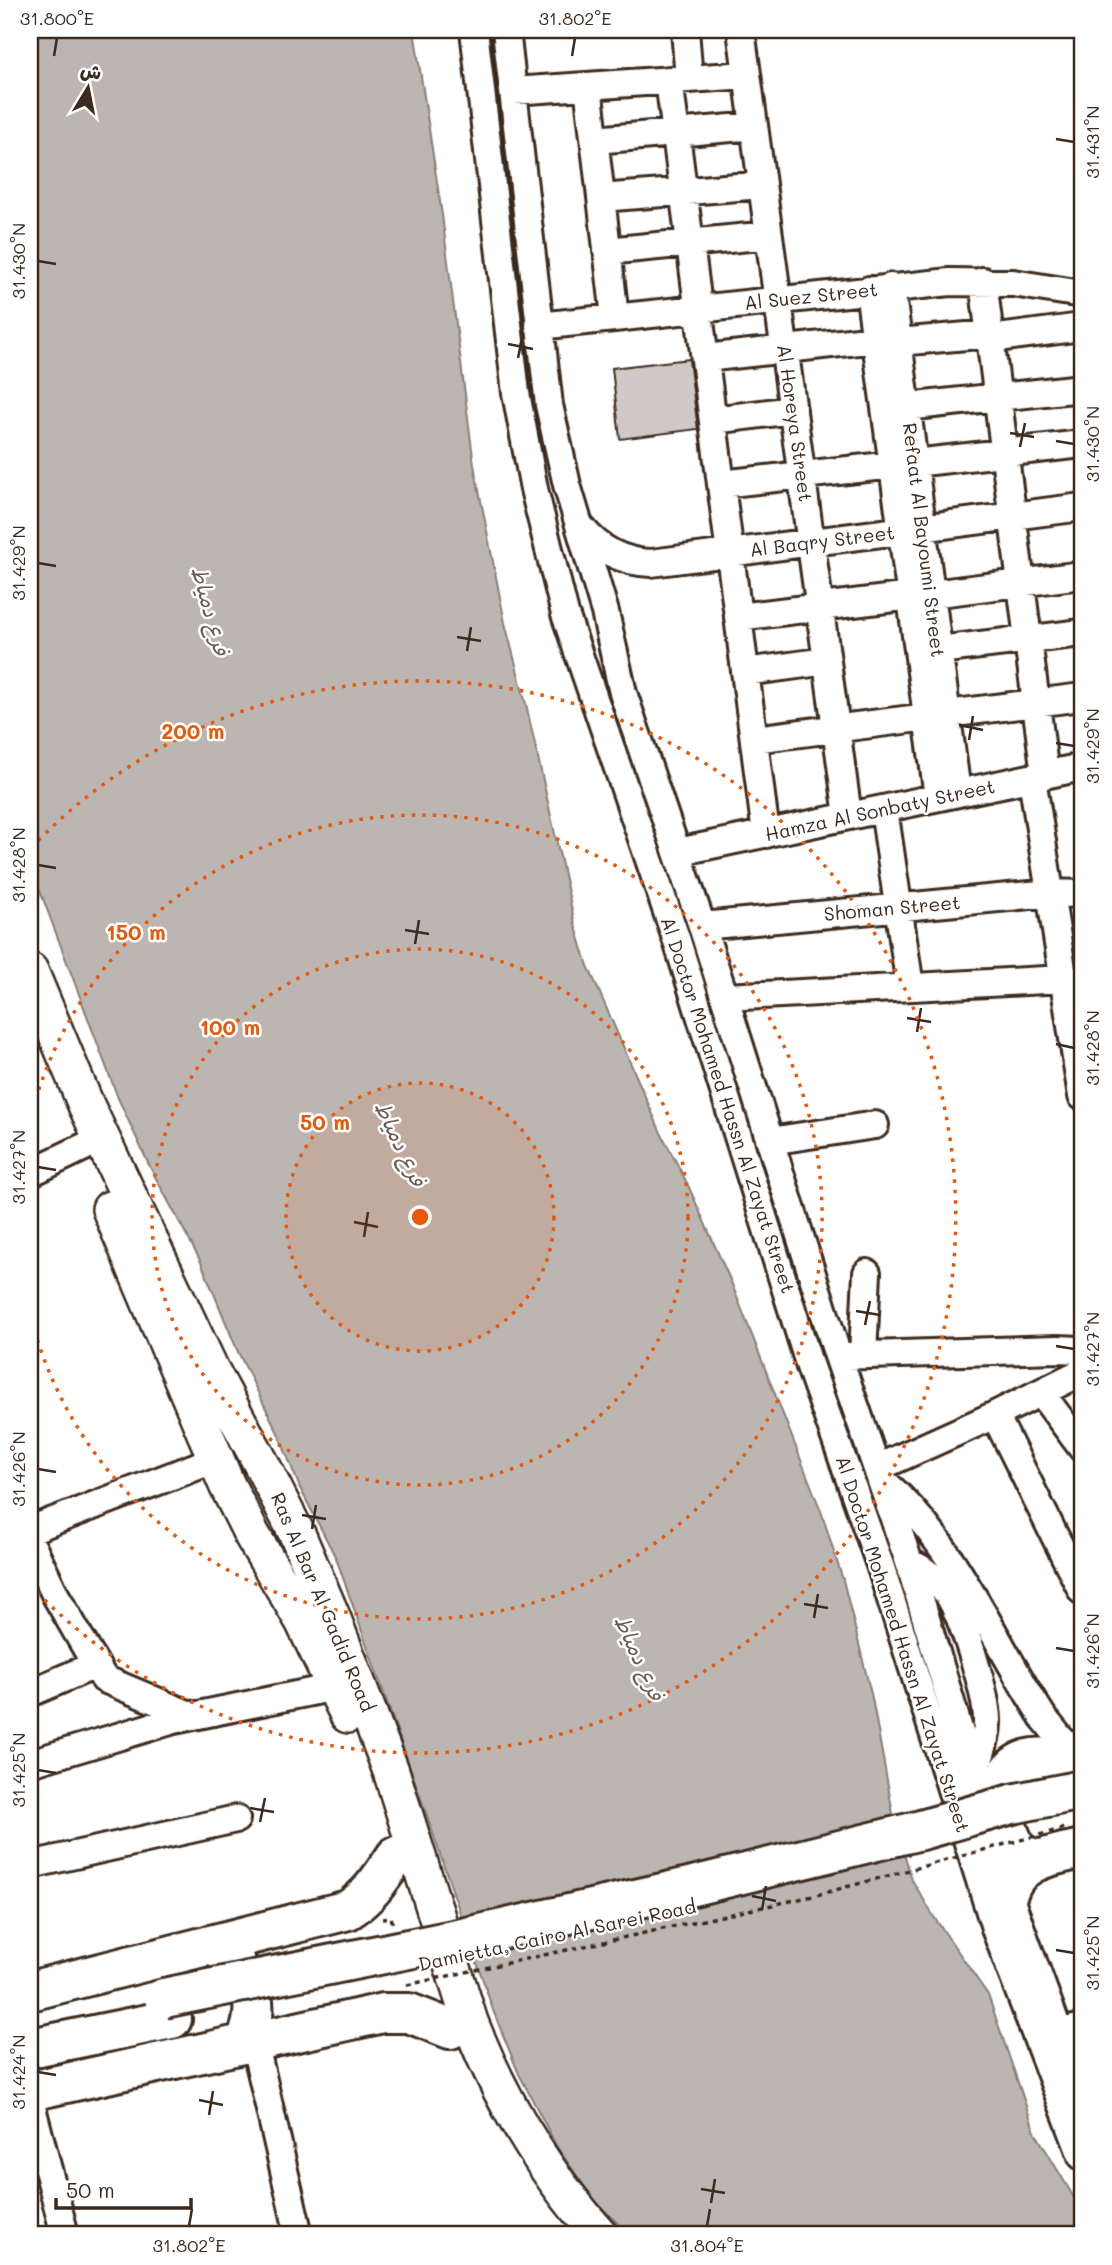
<svg xmlns="http://www.w3.org/2000/svg" width="1112" height="2265" font-family="Mali,'Playpen Sans Arabic',sans-serif">
<rect width="100%" height="100%" fill="#fff"/>
<filter id="ink" filterUnits="userSpaceOnUse"><feTurbulence type="fractalNoise" baseFrequency=".0143" numOctaves="2"/><feDisplacementMap in="SourceGraphic" scale="14" xChannelSelector="R" yChannelSelector="G"/><feConvolveMatrix kernelMatrix="1 2 1 2 8 2 1 2 1" color-interpolation-filters="sRGB"/></filter>
<g filter="url(#ink)">
<path fill="#bcb6b3" stroke="#887e77" stroke-width="2" d="M30 30H414L442 215 474 465 505 623 526 704 575 924 588 966 661 1133 687 1183 731 1282 821 1511 843 1580 855 1628 872 1698 894 1819 912 1880 934 1917 988 1995 1035 2132 1082 2211V2235H630L593 2199 557 2147 519 2074 494 2013 423 1804 336 1558 300 1488 278 1433 238 1352 201 1262 150 1167 118 1098 39 888 30 856Z"/>
<path fill="#cfcac7" stroke="#3b2a1e" stroke-width="2" d="M689 359 698 429 620 439 612 368Z"/>
<g fill="none" stroke-linecap="round" stroke-linejoin="round">
<defs>
<path id="minor" d="M474 30 516 393 534 489 565 614 677 941 810 1367 881 1568 996 1931 1082 2156
M506 30 549 405 567 485 605 612 623 693 702 926 838 1356 909 1562 1008 1893 1082 2095
M685 30 689 79
M741 30 848 816
M669 80 766 834
M588 86 615 317
M513 91 747 75
M595 140 754 126
M601 198 762 185
M607 251 769 235
M983 281 1045 775
M891 287 957 793
M869 290 938 797
M539 326 950 282 1013 283 1082 294
M990 339 1082 327
M898 342 990 334
M705 358 876 339
M906 407 1082 388
M713 420 793 410
M914 463 1082 444
M721 484 893 465
M581 527C599 550 622 562 651 563L1082 507
M931 594 1082 575
M738 617 911 596
M938 650 1082 633
M745 672 827 661
M947 714 1082 697
M754 739 927 717
M1032 778 1082 1096
M884 809 910 987
M678 852 1082 767
M702 926 1051 893 1082 894
M725 997 1064 979 1082 981
M770 1141 875 1125
M30 1173 84 1147
M863 1355 867 1273
M838 1356 1057 1349 1082 1350
M1041 1393 1082 1448
M995 1415 1082 1591
M877 1468 995 1415 1082 1372
M883 1481C956 1544 991 1637 1043 1717L1060 1738 1082 1760
M30 1530 216 1459
M30 1542 56 1596 104 1679 192 1716
M909 1562C924 1569 937 1579 947 1593 962 1614 988 1697 987 1723 987 1743 977 1761 974 1781
M30 1693 95 1665
M30 1763 174 1720 335 1687
M30 1865 236 1819
M1058 2033 1082 2027
M254 2041 299 2235
M30 2100 65 2235"/>
<path id="major" d="M30 971 86 1105 211 1370 262 1465 298 1536 331 1614 391 1771 470 2022C501 2100 543 2172 600 2235
M110 1209 227 1485 252 1535 303 1621 348 1715"/>
<path id="highway" d="M1042 1859C1016 1860 1011 1839 1005 1819 999 1795 1000 1768 1028 1759 1045 1754 1064 1762 1082 1763
M1008 1893C1018 1859 1052 1856 1082 1849
M226 1956C255 1979 261 2012 244 2044
M30 1991 348 1910C370 1896 381 1878 396 1856
M30 2048 172 2019
M30 2091 383 2013H409L450 2029"/>
</defs>
<use href="#minor" stroke="#3b2a1e" stroke-width="32"/>
<use href="#major" stroke="#3b2a1e" stroke-width="40"/>
<use href="#highway" stroke="#3b2a1e" stroke-width="44"/>
<path stroke="#3b2a1e" stroke-width="3.5" stroke-dasharray="5 5" stroke-linecap="butt" d="M382 1918 391 1917 393 1925"/>
<use href="#minor" stroke="#fff" stroke-width="26"/>
<use href="#major" stroke="#fff" stroke-width="35"/>
<use href="#highway" stroke="#fff" stroke-width="38"/>
<defs>
<path id="highway-bridge" d="M164 1998 458 1939 689 1887 921 1830 1012 1804 1082 1790"/>
</defs>
<use href="#highway-bridge" stroke="#3b2a1e" stroke-width="44" stroke-linecap="butt"/>
<path stroke="#3b2a1e" stroke-width="3.5" stroke-dasharray="5 5" stroke-linecap="butt" d="M407 1985 813 1896 1065 1828"/>
<use href="#highway-bridge" stroke="#fff" stroke-width="38"/>
</g>
</g>
<path fill="none" stroke="#3b2a1e" stroke-width="2.5" d="M54 56 57 38M572 56 575 38M1056 139 1074 142M38 261 56 264M508 344 533 349M518 358 523 334M1010 433 1034 437M1056 441 1074 444M1020 447 1025 423M38 563 56 566M457 637 481 641M467 651 471 627M959 725 983 730M969 740 973 716M1056 743 1074 746M38 865 56 868M405 930 429 934M415 944 419 920M907 1018 931 1022M917 1032 921 1008M1056 1044 1074 1048M38 1167 56 1170M354 1222 378 1227M364 1237 368 1212M856 1311 880 1315M865 1325 870 1301M1056 1346 1074 1349M38 1469 56 1472M302 1515 326 1519M312 1529 316 1505M804 1604 828 1608M814 1618 818 1594M1056 1648 1074 1651M38 1770 56 1773M250 1808 274 1812M260 1822 265 1798M752 1896 776 1901M762 1910 766 1886M1056 1950 1074 1953M38 2072 56 2075M199 2100 223 2105M209 2115 213 2091M701 2189 725 2193M711 2203 715 2179M189 2226 192 2209M707 2226 710 2209"/>
<circle cx="420" cy="1217" r="134" fill="#e8590c" fill-opacity=".12"/>
<g fill="none" stroke="#e8590c" stroke-width="3.5" stroke-dasharray="3.5 7">
<circle cx="420" cy="1217" r="134"/>
<circle cx="420" cy="1217" r="268"/>
<path d="M30 1120A402 402 0 1 1 30 1314"/>
<path d="M31 848A536 536 0 1 1 31 1586"/>
</g>
<g text-anchor="middle" stroke-width="5" stroke-linejoin="round" paint-order="stroke">
<g font-size="19" fill="#3b2a1e" stroke="#fff">
<text transform="translate(811 296) rotate(-6)" y="7">Al Suez Street</text>
<text transform="translate(795 423) rotate(82)" y="7">Al Horeya Street</text>
<text transform="translate(924 540) rotate(83)" y="7">Refaat Al Bayoumi Street</text>
<text transform="translate(822 541) rotate(-7)" y="7">Al Baqry Street</text>
<text transform="translate(880 810) rotate(-12)" y="7">Hamza Al Sonbaty Street</text>
<text transform="translate(892 908) rotate(-5)" y="7">Shoman Street</text>
<text transform="translate(728 1105) rotate(72)" y="7">Al Doctor Mohamed Hassn Al Zayat Street</text>
<text transform="translate(323 1602) rotate(67)" y="7">Ras Al Bar Al Gadid Road</text>
<text transform="translate(903 1644) rotate(72)" y="7">Al Doctor Mohamed Hassn Al Zayat Street</text>
<text transform="translate(557 1935) rotate(-12)" y="7">Damietta, Cairo Al Sarei Road</text>
</g>
<g font-size="21" font-style="italic" fill="#685b52" stroke="#fff">
<text transform="translate(210 611) rotate(75)" y="7">فرع دمياط</text>
<text transform="translate(400 1144) rotate(65)" y="7">فرع دمياط</text>
<text transform="translate(639 1658) rotate(66)" y="7">فرع دمياط</text>
</g>
</g>
<circle cx="420" cy="1217" r="10" fill="#e8590c" stroke="#fff" stroke-width="3.5"/>
<g font-size="21" text-anchor="middle" font-weight="bold" fill="#e8590c" stroke="#fff" stroke-width="5" stroke-linejoin="round" paint-order="stroke">
<text x="193" y="739">200 m</text>
<text x="136" y="940">150 m</text>
<text x="230" y="1035">100 m</text>
<text x="325" y="1130">50 m</text>
</g>
<rect width="1112" height="2265" fill="none" stroke="#fff" stroke-width="77"/>
<g transform="translate(88 88) rotate(10)" stroke="#ffffff" stroke-width="5" paint-order="stroke">
<path d="M0-5L12 26L0 18L-12 26Z" fill="#3b2a1e"/>
<text y="-10" font-size="19" font-weight="bold" text-anchor="middle" fill="#3b2a1e">ش</text>
</g>
<path d="M56 2198v10h135v-10" fill="none" stroke="#3b2a1e" stroke-width="3.5"/>
<text x="66" y="2198" font-size="21" fill="#3b2a1e" stroke="#ffffff" stroke-width="5" paint-order="stroke">50 m</text>
<rect x="38" y="38" width="1036" height="2188" fill="none" stroke="#3b2a1e" stroke-width="2.5"/>
<g font-size="18" text-anchor="middle" fill="#3b2a1e">
<text x="57" y="25">31.800°E</text>
<text x="575" y="25">31.802°E</text>
<text transform="translate(1093 142) rotate(-90)" y="6">31.431°N</text>
<text transform="translate(19 261) rotate(-90)" y="6">31.430°N</text>
<text transform="translate(1093 444) rotate(-90)" y="6">31.430°N</text>
<text transform="translate(19 563) rotate(-90)" y="6">31.429°N</text>
<text transform="translate(1093 746) rotate(-90)" y="6">31.429°N</text>
<text transform="translate(19 865) rotate(-90)" y="6">31.428°N</text>
<text transform="translate(1093 1048) rotate(-90)" y="6">31.428°N</text>
<text transform="translate(19 1167) rotate(-90)" y="6">31.427°N</text>
<text transform="translate(1093 1349) rotate(-90)" y="6">31.427°N</text>
<text transform="translate(19 1469) rotate(-90)" y="6">31.426°N</text>
<text transform="translate(1093 1651) rotate(-90)" y="6">31.426°N</text>
<text transform="translate(19 1770) rotate(-90)" y="6">31.425°N</text>
<text transform="translate(1093 1953) rotate(-90)" y="6">31.425°N</text>
<text transform="translate(19 2072) rotate(-90)" y="6">31.424°N</text>
<text x="189" y="2252">31.802°E</text>
<text x="707" y="2252">31.804°E</text>
</g>
</svg>
